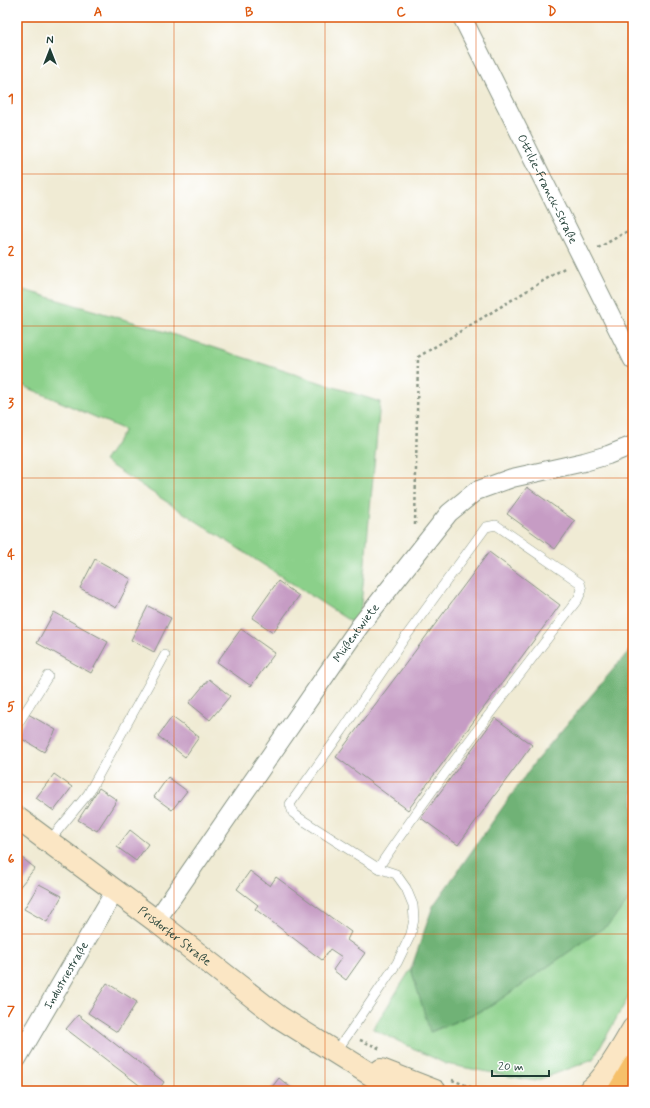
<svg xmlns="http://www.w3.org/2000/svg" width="650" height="1108" font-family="Mynerve,sans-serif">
<rect width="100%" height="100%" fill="#fff"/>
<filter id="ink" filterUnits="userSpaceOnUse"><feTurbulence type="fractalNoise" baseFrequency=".025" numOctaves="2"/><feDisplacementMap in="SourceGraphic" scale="8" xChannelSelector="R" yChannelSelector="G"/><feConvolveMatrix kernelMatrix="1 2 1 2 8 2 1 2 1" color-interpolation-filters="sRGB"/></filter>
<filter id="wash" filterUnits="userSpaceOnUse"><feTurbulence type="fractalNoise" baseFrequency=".012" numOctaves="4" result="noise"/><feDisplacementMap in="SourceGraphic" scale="16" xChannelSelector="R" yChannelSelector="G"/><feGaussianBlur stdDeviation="0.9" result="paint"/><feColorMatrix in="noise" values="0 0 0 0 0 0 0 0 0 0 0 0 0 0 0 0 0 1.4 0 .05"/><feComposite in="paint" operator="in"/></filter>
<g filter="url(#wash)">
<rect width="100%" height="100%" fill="#f0ebd4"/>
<path fill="#8bd08a" stroke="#55865f" d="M17 288 147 326 380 402 359 627 104 461 125 430 17 383Z
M633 895V989L593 1060 535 1081 446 1064 373 1029 411 969 431 1032 488 1008 609 924Z"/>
<path fill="#70b276" stroke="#487855" d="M633 646V895L609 924 488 1008 430 1032 411 969 433 906 534 763Z"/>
<g id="blocks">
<path fill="#c69cc4" d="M527 487 575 521 555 549 507 514Z
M489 552 560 605 408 810 336 757Z
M95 559 131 579 116 608 80 588Z
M278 581 299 596 273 632 252 618Z
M148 606 171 618 154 652 131 640Z
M54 612 108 642 91 673 37 643Z
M241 629 275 653 251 686 217 662Z
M209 679 230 696 210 720 189 703Z
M28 714 56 730 44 752 17 736V733Z
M172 717 199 737 185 757 158 736Z
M495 718 532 745 458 845 421 818Z
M54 774 72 787 54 811 36 798Z
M168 777 187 791 172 810 154 797Z
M99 788 117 800 97 831 78 820Z
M130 830 148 844 136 861 117 847Z
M17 854 35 868 17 890Z
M250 871 270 886 276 877 351 932 347 940 365 953 346 980 333 970 342 957 330 949 322 960 255 909 258 905 237 889Z
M39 884 62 896 47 922 24 909Z
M107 983 137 1002 117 1032 88 1013Z
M78 1015 164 1082 158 1091H147L66 1029Z
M279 1078 295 1091H269Z"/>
</g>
</g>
<g filter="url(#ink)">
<use href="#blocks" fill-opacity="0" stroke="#889484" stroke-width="1"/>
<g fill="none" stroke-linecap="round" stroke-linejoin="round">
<defs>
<path id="lane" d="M17 725 48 676
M49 841 88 794 165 655
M335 1053 359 1019 397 963 411 934 414 919 413 905 406 888 396 874 378 868 301 819 293 813 290 804 342 731 404 639 486 527 496 525 580 583 582 590 578 599C510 687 441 775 378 868"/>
<g id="street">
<path id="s1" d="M462 17 633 360"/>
<path id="s2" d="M156 921 359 627 449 513 476 491 512 478 584 462 608 455 633 445"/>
<path id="s3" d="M17 1059 115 891"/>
</g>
<g id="secondary">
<path id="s4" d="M17 818 156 921 279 1017 397 1091"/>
<path d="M381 1070 435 1091"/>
<path d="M589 1091C604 1081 623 1046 633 1029"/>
</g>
<path id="primary" d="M619 1091 633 1067"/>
</defs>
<use href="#lane" stroke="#889484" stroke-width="10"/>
<use href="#street" stroke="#889484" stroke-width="20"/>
<use href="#secondary" stroke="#889484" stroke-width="24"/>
<use href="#primary" stroke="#889484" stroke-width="24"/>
<path stroke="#889484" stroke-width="2.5" stroke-dasharray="3 3" stroke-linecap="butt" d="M598 248 633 228
M415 525 418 357 566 267
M360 1040 381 1049
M452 1080 481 1091"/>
<use href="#lane" stroke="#fff" stroke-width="9"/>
<use href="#street" stroke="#fff" stroke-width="18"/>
<use href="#secondary" stroke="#fbe6c4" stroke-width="22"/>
<use href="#primary" stroke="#f6c06b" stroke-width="22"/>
</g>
</g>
<path fill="none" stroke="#de580e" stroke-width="1" stroke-opacity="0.55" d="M174 17V1091M325 17V1091M476 17V1091M17 174H633M17 326H633M17 478H633M17 630H633M17 782H633M17 934H633"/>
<g text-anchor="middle" stroke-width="4" stroke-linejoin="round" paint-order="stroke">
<g font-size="12" fill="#1f3d34" stroke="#fff">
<text dy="4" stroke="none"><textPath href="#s1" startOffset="192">Ottilie-Franck-Straße</textPath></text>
<text dy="4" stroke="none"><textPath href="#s2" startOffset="351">Müßentwiete</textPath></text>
<text dy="4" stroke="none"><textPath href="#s4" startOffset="197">Prisdorfer Straße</textPath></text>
<text dy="4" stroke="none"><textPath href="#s3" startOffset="97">Industriestraße</textPath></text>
</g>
</g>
<rect width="650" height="1108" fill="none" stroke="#fff" stroke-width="44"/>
<g transform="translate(50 50)" stroke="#ffffff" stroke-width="3" paint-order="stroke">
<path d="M0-3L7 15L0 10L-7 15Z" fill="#1f3d34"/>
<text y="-6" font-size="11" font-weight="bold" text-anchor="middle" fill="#1f3d34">N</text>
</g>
<path d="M492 1070v6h57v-6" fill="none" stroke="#1f3d34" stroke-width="2"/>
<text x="498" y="1070" font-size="12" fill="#1f3d34" stroke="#ffffff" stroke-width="3" paint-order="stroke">20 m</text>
<rect x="22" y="22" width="606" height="1064" fill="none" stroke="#de580e" stroke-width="1.5"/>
<g font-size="13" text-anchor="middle" font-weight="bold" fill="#de580e">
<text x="98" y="16">A</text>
<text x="249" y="16">B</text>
<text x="401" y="16">C</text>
<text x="552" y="16">D</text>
<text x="11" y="103">1</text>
<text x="11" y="255">2</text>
<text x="11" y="407">3</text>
<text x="11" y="559">4</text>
<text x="11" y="711">5</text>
<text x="11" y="863">6</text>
<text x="11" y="1015">7</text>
</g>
</svg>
